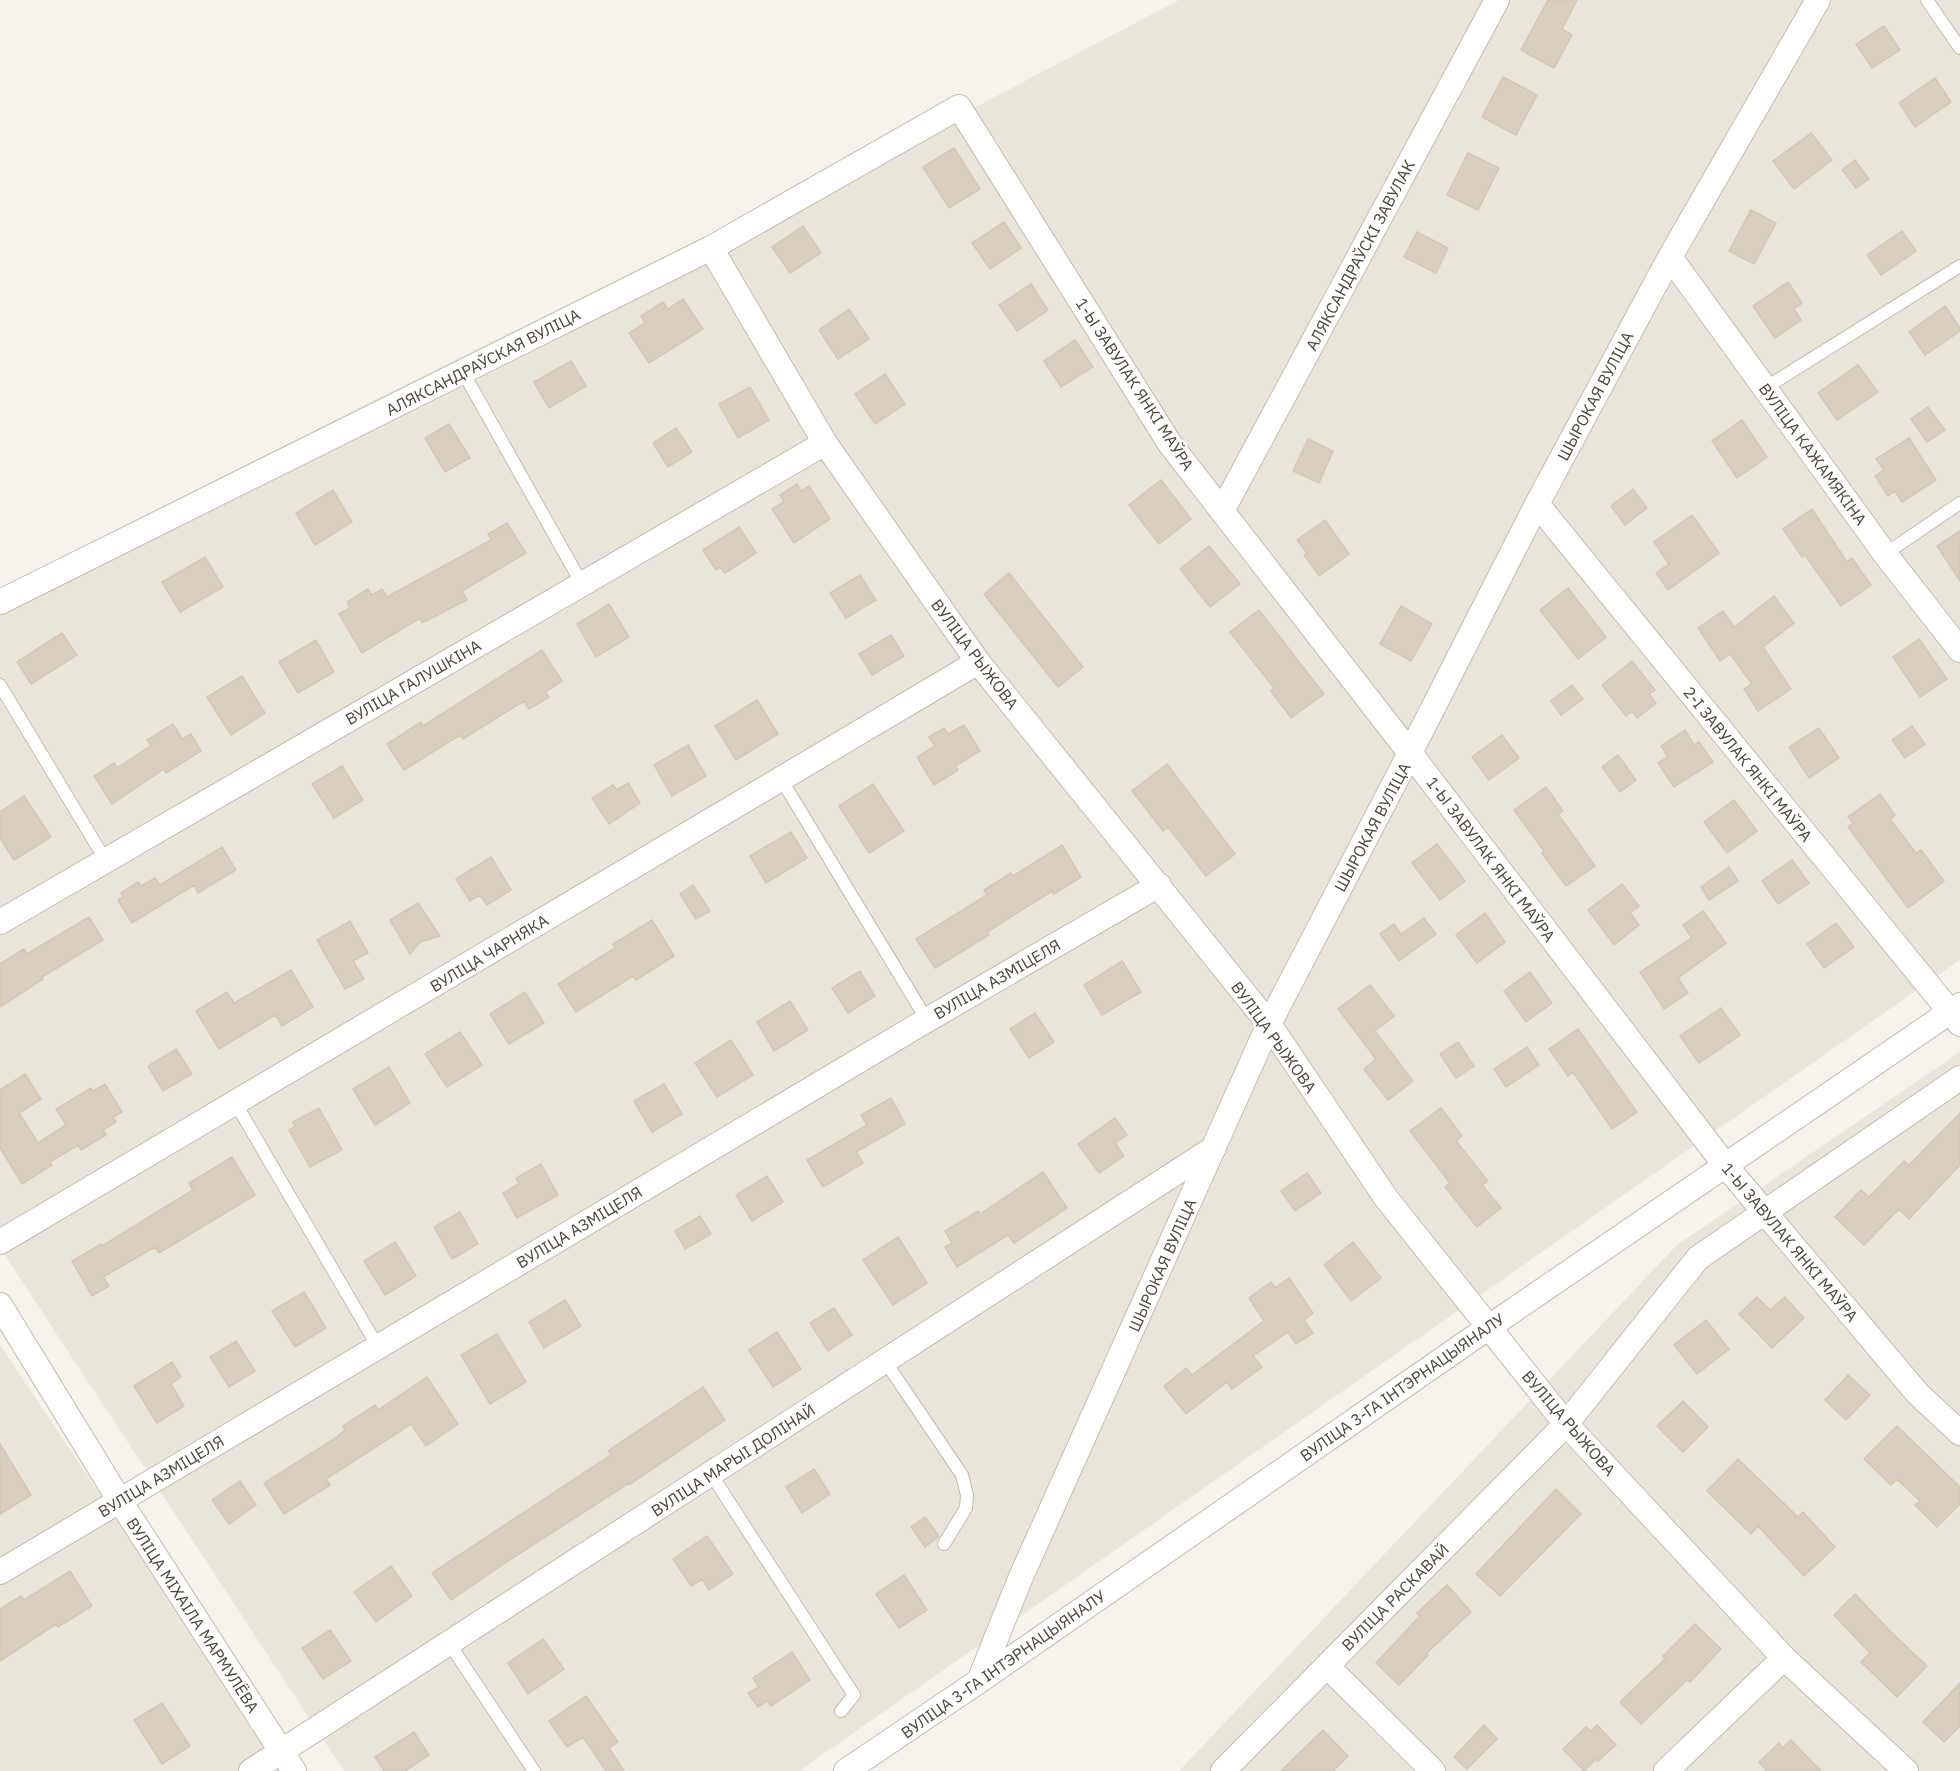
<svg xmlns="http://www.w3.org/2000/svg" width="1960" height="1771" font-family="'IBM Plex Sans',sans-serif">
<rect width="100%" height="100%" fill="#f6f3ec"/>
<path fill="#eae5da" d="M1179 0H1960V960L799 1771H344L0 1248V603L335 444Z
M1960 1052V1771H1179L1677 1245Z
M0 1345 285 1771H0Z"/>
<path fill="#d8cfc1" stroke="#d3c7b4" stroke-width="1.5" d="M1548 0H1577L1562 29 1572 35 1554 68 1521 50Z
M1884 26 1900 50 1872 68 1856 44Z
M1503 77 1537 95 1516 135 1482 117Z
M1935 78 1951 102 1915 127 1899 103Z
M1811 133 1832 160 1794 189 1773 161Z
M954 148 980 189 949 208 923 167Z
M1468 153 1499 168 1478 210 1447 195Z
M1855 160 1869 179 1856 188 1842 170Z
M1751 210 1776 223 1754 264 1729 251Z
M1004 222 1021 248 990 269 972 243Z
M803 226 821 253 790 273 772 247Z
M1902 231 1916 251 1881 275 1867 255Z
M1417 232 1448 248 1436 273 1404 257Z
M1788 282 1802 303 1794 309 1801 320 1775 338 1753 306Z
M1031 284 1048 310 1017 331 999 305Z
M683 299 703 329 649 363 629 333 645 323 641 316 663 302 668 309Z
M1945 306 1960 328V331L1925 355 1909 332Z
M849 309 869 339 838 359 819 330Z
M1075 340 1093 367 1061 387 1044 361Z
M571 361 586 386 549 408 534 382Z
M1858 365 1878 392 1837 420 1818 393Z
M885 374 905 404 875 424 855 394Z
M750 387 769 420 738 438 719 404Z
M1928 407 1945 430 1927 442 1911 419Z
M1742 420 1767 457 1737 478 1712 441Z
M449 424 470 458 445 472 425 438Z
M676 428 692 452 668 467 653 443Z
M1909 438 1936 480 1902 502 1895 491 1888 496 1875 476 1884 470 1876 459Z
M1308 439 1333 451 1319 483 1293 471Z
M1161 480 1191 519 1159 544 1129 505Z
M797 484 801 491 809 486 830 519 794 543 772 509 784 502 780 495Z
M1633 489 1647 508 1625 525 1611 506Z
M333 490 352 522 315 545 296 513Z
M1812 509 1847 562 1852 558 1871 585 1841 606 1805 555 1802 557 1783 529Z
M1692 515 1719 553 1668 590 1656 573 1669 564 1654 542Z
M1325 520 1349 554 1319 576 1304 555 1307 553 1297 540Z
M507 523 526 553 462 591 467 600 422 623 420 618 362 653 339 614 350 608 347 602 368 589 372 595 382 589 387 597 491 540 488 534Z
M739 527 756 553 725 573 720 567 716 570 703 550Z
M1960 531V581L1937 546Z
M1209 546 1240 584 1210 607 1180 569Z
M205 557 223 587 180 612 162 582Z
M1009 573 1083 667 1058 687 984 594Z
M860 575 876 600 846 618 830 593Z
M1568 588 1606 637 1578 659 1540 610Z
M1774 596 1794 623 1763 647 1791 689 1758 711 1744 689 1752 684 1730 654 1720 661 1698 628 1723 611 1734 627Z
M609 604 629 637 596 657 577 624Z
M1401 606 1432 624 1411 661 1380 644Z
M1259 610 1324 694 1291 718 1271 691 1274 688 1230 632Z
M62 633 77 655 31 684 17 662Z
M891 635 904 656 872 675 859 654Z
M1919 639 1947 679 1920 697 1893 657Z
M316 640 334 672 298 693 279 662Z
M542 650 562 681 545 692 549 697 529 709 524 701 463 739 460 735 404 770 387 744 421 722 423 726Z
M1632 661 1655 690 1649 694 1656 703 1637 718 1632 711 1626 716 1602 685Z
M242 676 265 713 231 735 207 697Z
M1572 685 1583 699 1561 715 1551 701Z
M757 700 778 734 736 760 715 726Z
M173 724 182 739 191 734 201 751 166 773 164 769 112 804 94 776 114 763 117 768 151 746 147 740Z
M964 725 980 751 955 766 958 770 934 785 917 757 935 746 929 737 944 728 948 734Z
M1912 726 1925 744 1905 758 1892 740Z
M1819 728 1839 758 1809 778 1789 747Z
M1685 730 1694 745 1699 742 1713 762 1674 787 1658 763 1668 757 1661 746Z
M1502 735 1519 758 1489 780 1472 757Z
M688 745 706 776 672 796 654 765Z
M1618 755 1636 780 1620 792 1602 767Z
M1167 764 1235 854 1206 876 1168 827 1163 831 1132 791Z
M342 766 363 800 334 818 312 784Z
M628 783 640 803 609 824 592 798 613 785 617 790Z
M873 784 904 831 869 853 839 806Z
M1546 787 1563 811 1558 814 1595 866 1566 886 1542 853 1544 851 1514 810Z
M1880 794 1895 815 1890 819 1916 853 1921 850 1944 881 1908 908 1848 827 1853 823 1848 817Z
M24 796 51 837 14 860 0 838V812Z
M1734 800 1757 831 1727 853 1704 822Z
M791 832 807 858 766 883 750 856Z
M1437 844 1465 881 1440 900 1412 863Z
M1062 845 1081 877 1054 894 1052 891 987 932 989 935 935 968 916 939 987 895 984 890 1011 873 1013 876Z
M222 847 236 870 198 893 194 885 132 923 118 900 123 897 121 893 138 882 141 886 155 878 160 885Z
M491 857 511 890 487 905 480 895 470 901 456 879Z
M1792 860 1809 883 1778 904 1762 881Z
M1729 867 1738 881 1709 900 1701 887Z
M1622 884 1639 906 1630 913 1639 925 1614 945 1588 910Z
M693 885 710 911 696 919 680 894Z
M418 903 440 936 420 942 410 954 390 920Z
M1703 911 1726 943 1678 978 1688 993 1664 1009 1640 972 1692 938 1683 925Z
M1485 913 1505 942 1477 963 1456 935Z
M89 917 103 940 42 977 43 979 0 1007V964L24 949 27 954Z
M1424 918 1436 934 1399 961 1380 934 1394 924 1401 934Z
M652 920 674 956 636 980 633 976 576 1012 558 984 615 948 613 944Z
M350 921 368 953 353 961 364 979 345 989 317 940Z
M1836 923 1854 947 1824 968 1807 944Z
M1122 961 1141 992 1102 1015 1084 985Z
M291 970 313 1007 282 1026 275 1015 219 1049 196 1011 227 992 234 1003Z
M860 971 875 996 848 1013 832 988Z
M1530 972 1552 1003 1526 1022 1504 991Z
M1370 985 1394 1016 1375 1031 1413 1081 1388 1100 1364 1069 1376 1059 1338 1009Z
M525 992 544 1023 509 1044 490 1014Z
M790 1001 808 1030 774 1051 757 1022Z
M1721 1008 1740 1035 1699 1063 1680 1036Z
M1035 1013 1054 1042 1029 1058 1010 1029Z
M1578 1029 1637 1112 1612 1129 1573 1072 1568 1076 1549 1049Z
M460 1032 482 1065 447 1087 425 1054Z
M731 1040 753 1075 717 1097 695 1063Z
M1458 1042 1474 1066 1456 1078 1440 1054Z
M1527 1047 1539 1065 1506 1087 1494 1069Z
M176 1049 192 1074 163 1091 148 1066Z
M389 1067 410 1103 375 1125 353 1089Z
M25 1074 41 1099 19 1113 38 1143 66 1125 56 1109 91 1088 93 1091 105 1084 122 1112 113 1117 116 1122 103 1130 106 1135 81 1150 78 1145 50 1162 52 1165 22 1184 0 1148V1090Z
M664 1084 682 1114 652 1132 634 1101Z
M891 1098 905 1124 856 1152 863 1163 823 1187 807 1160 867 1125 861 1115Z
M319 1108 342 1150 310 1167 289 1130 295 1126 293 1122Z
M1441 1108 1462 1136 1456 1141 1488 1181 1482 1185 1501 1208 1477 1227 1445 1187 1450 1183 1410 1131Z
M1960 1113V1165L1909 1219 1899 1209 1864 1245 1835 1217 1861 1190 1869 1197 1904 1161 1909 1165Z
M1115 1118 1127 1135 1115 1143 1124 1156 1099 1173 1078 1144Z
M232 1157 255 1195 159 1253 155 1247 103 1277 109 1286 92 1296 72 1261 101 1244 102 1246 193 1190 189 1183Z
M541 1164 558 1195 517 1218 503 1193 519 1184 516 1178Z
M1043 1172 1067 1208 1014 1243 1008 1235 957 1267 945 1247 952 1243 945 1231 978 1211 980 1214Z
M1307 1173 1321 1193 1295 1211 1281 1191Z
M767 1176 783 1202 752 1221 736 1195Z
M460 1212 478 1244 452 1259 434 1227Z
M700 1216 711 1234 685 1249 675 1231Z
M898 1237 927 1283 893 1305 863 1260Z
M395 1242 416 1276 385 1295 364 1261Z
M1353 1242 1381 1278 1351 1301 1324 1265Z
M1289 1278 1313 1313 1304 1320 1313 1333 1296 1344 1288 1332 1253 1356 1262 1367 1232 1389 1227 1382 1186 1414 1164 1386 1186 1368 1192 1375 1264 1321 1249 1298 1271 1282 1275 1288Z
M304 1292 326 1328 295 1347 272 1311Z
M1757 1297 1770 1310 1785 1297 1804 1318 1772 1348 1739 1314Z
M565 1300 581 1326 544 1348 529 1322Z
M834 1308 852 1335 828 1351 810 1323Z
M1706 1320 1729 1349 1697 1374 1674 1345Z
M777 1332 801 1369 773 1387 749 1350Z
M497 1334 526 1382 490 1404 461 1355Z
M236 1341 255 1371 229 1387 210 1357Z
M172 1362 181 1377 171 1384 184 1406 157 1423 134 1386Z
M1848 1375 1870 1395 1846 1420 1825 1400Z
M427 1377 458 1424 426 1446 411 1424 326 1479 330 1485 284 1514 264 1483 334 1439 345 1430 343 1426 375 1405 378 1410Z
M703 1387 725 1420 630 1484 629 1483 508 1561 451 1600 432 1573 611 1455 608 1451Z
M1683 1401 1708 1427 1683 1452 1657 1426Z
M1897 1426 1960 1487V1504L1937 1527 1915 1505 1920 1501 1897 1479 1891 1485 1864 1459Z
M0 1444 31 1495 0 1514Z
M1738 1459 1798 1517 1803 1512 1835 1547 1804 1576 1758 1526 1751 1534 1707 1491Z
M814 1469 830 1494 802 1513 786 1487Z
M240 1481 256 1505 229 1524 212 1500Z
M1556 1489 1581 1514 1500 1596 1476 1574Z
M925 1517 939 1536 925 1547 911 1527Z
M707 1536 733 1574 709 1590 702 1579 691 1586 673 1559Z
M391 1566 412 1596 376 1622 354 1592Z
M70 1571 92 1606 58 1627 56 1624 0 1661V1609L21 1596 24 1600Z
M904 1575 927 1610 899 1628 876 1594Z
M1447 1585 1471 1612 1427 1653 1428 1655 1399 1685 1376 1663 1420 1616 1417 1613Z
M1855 1594 1891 1632 1927 1666 1897 1697 1861 1662 1870 1653 1834 1615Z
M1695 1624 1721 1649 1690 1682 1687 1680 1641 1724 1620 1702 1665 1659 1663 1656Z
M330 1630 351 1661 323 1679 302 1648Z
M543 1639 564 1669 528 1694 508 1663Z
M792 1652 810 1680 771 1706 767 1701 758 1707 748 1693 759 1687 753 1678Z
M1960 1683V1726L1944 1742 1923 1722Z
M586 1696 618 1742 609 1748 624 1771H606L583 1737 567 1747 549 1721Z
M162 1703 190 1746 162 1764 134 1720Z
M1484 1725 1497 1739 1467 1769 1454 1757Z
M1597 1725 1616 1745 1598 1761 1596 1759 1584 1771 1563 1749 1586 1727 1591 1731Z
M1323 1730 1348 1756 1333 1771H1281Z
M414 1732 429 1755 405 1771H384L375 1757Z
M1791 1740 1821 1771H1767L1759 1762 1779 1743 1783 1748Z"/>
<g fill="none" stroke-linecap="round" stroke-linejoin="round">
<defs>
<path id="lane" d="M1927 0 1960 48
M463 372 582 584
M1765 388 1960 266
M1885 554 1960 503
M0 685 106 861
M781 779 927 1020
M236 1104 378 1347
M885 1361 962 1475 967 1495 966 1508 944 1544
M711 1474 854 1695 841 1711
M449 1643 534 1771"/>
<path id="street" d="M711 248 825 443 978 662 1269 1024 1386 1198 1566 1424 1784 1658 1906 1771
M1670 257 1885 554 1960 650
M1537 504 1960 1024
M1222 511 1497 0
M0 602 711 248 959 107 1170 444 1410 753 1725 1165 1918 1394 1960 1433
M0 922 825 443
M0 1242 978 662
M0 1305 120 1501 294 1771
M0 1572 927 1020 1159 885
M1327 1666 1433 1771
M979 1681 1020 1579 1269 1024 1410 753 1537 504 1670 257 1818 0
M251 1771 1214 1148
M846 1771 979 1681 1489 1327 1960 1005
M1223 1771 1566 1424 1698 1258 1960 1078
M1666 1771 1784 1658"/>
</defs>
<use href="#lane" stroke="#c2bbae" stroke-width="14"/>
<use href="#street" stroke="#c2bbae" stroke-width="26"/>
<use href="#lane" stroke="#fff" stroke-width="12"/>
<use href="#street" stroke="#fff" stroke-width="24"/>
</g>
<g text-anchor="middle" stroke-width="4.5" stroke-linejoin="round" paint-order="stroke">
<g font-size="16" fill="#4b4439" stroke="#fff">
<text transform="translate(1360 255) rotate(-62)" y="6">АЛЯКСАНДРАЎСКІ ЗАВУЛАК</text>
<text transform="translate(483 362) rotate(-27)" y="6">АЛЯКСАНДРАЎСКАЯ ВУЛІЦА</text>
<text transform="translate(1135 384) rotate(57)" y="6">1-Ы ЗАВУЛАК ЯНКІ МАЎРА</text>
<text transform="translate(1595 396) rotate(-62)" y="6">ШЫРОКАЯ ВУЛІЦА</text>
<text transform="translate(1813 454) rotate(54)" y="6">ВУЛІЦА КАЖАМЯКІНА</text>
<text transform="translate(975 654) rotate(53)" y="6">ВУЛІЦА РЫЖОВА</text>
<text transform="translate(413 682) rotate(-30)" y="6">ВУЛІЦА ГАЛУШКІНА</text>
<text transform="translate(1748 764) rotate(51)" y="6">2-І ЗАВУЛАК ЯНКІ МАЎРА</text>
<text transform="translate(1372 827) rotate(-62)" y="6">ШЫРОКАЯ ВУЛІЦА</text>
<text transform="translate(1491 859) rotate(53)" y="6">1-Ы ЗАВУЛАК ЯНКІ МАЎРА</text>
<text transform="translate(489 953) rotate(-31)" y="6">ВУЛІЦА ЧАРНЯКА</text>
<text transform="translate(997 979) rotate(-30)" y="6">ВУЛІЦА АЗМІЦЕЛЯ</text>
<text transform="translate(1274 1037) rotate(54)" y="6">ВУЛІЦА РЫЖОВА</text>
<text transform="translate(579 1227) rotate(-31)" y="6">ВУЛІЦА АЗМІЦЕЛЯ</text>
<text transform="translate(1790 1242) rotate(50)" y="6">1-Ы ЗАВУЛАК ЯНКІ МАЎРА</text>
<text transform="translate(1162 1265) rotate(-66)" y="6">ШЫРОКАЯ ВУЛІЦА</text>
<text transform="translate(1402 1387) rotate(-35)" y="6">ВУЛІЦА 3-ГА ІНТЭРНАЦЫЯНАЛУ</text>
<text transform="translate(1569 1423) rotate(49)" y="6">ВУЛІЦА РЫЖОВА</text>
<text transform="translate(733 1460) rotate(-33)" y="6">ВУЛІЦА МАРЫІ ДОЛІНАЙ</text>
<text transform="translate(161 1476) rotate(-31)" y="6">ВУЛІЦА АЗМІЦЕЛЯ</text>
<text transform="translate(1395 1597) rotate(-45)" y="6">ВУЛІЦА РАСКАВАЙ</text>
<text transform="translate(193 1615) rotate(57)" y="6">ВУЛІЦА МІХАІЛА МАРМУЛЁВА</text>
<text transform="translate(1003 1664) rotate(-35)" y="6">ВУЛІЦА 3-ГА ІНТЭРНАЦЫЯНАЛУ</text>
</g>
</g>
</svg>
